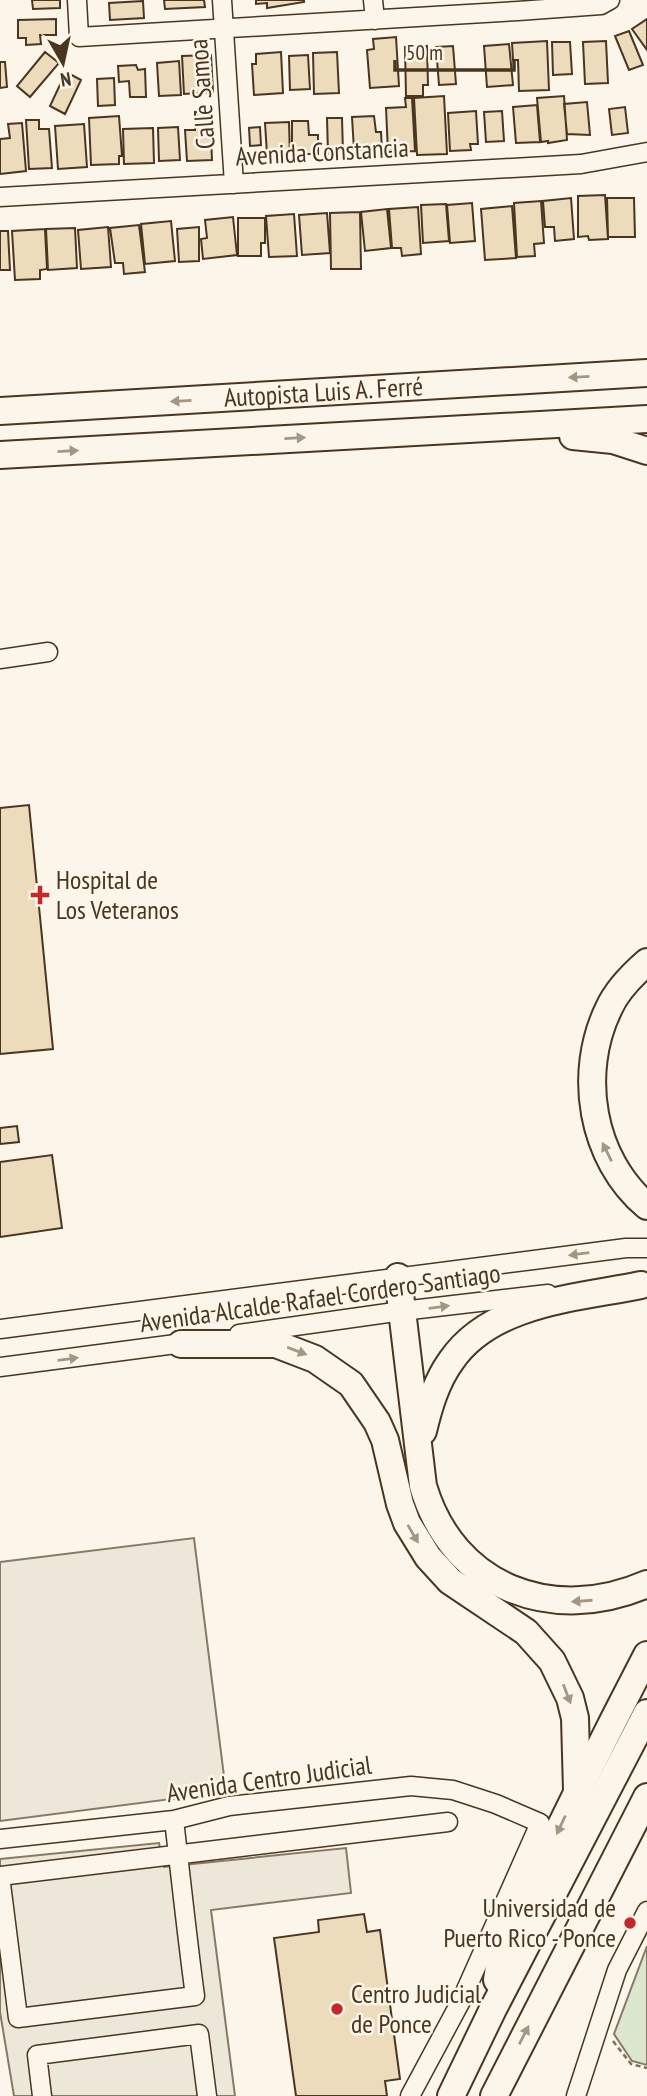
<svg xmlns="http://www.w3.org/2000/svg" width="647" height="2096" font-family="'PT Sans Narrow',sans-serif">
<rect width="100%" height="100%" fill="#fbf6e9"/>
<path fill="#dce7d0" stroke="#887966" stroke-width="2" d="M647 1946V2065L632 2061 614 2034Z"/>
<path fill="#ede7d9" stroke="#887966" stroke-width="2" d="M194 1538 226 1792 0 1821V1562Z
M159 1843 164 1867 346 1848 351 1893 211 1910 235 2096H14L0 2012V1859Z"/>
<path fill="#ecdcbc" stroke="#4a3520" stroke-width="2" d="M32 0H60V8L33 9Z
M164 0H204L205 7 165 9Z
M256 0H304V2L267 8V3L256 4Z
M143 1 144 18 110 20 109 3Z
M56 19V35H40L41 44 26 45V38H18V20Z
M647 19V50L632 29Z
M629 31 643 65 629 70 615 36Z
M396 37 399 86 370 88 367 50 374 49 373 39Z
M547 41 549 90 519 91 518 60H513L512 43Z
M606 41 608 83 585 84 583 42Z
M552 42H570L572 74 553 75Z
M509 44 513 85 487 87 484 46Z
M427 46 428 85H423V96H406L405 47Z
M453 46 456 84 439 85 436 47Z
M45 52 59 63 30 97 17 86Z
M281 52 283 93 254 95 252 64H256V54Z
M337 52 339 93 314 94 313 53Z
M211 55 213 92 184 94 182 56Z
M308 55 310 89 290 90 289 56Z
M179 61 181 95 159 96 157 63Z
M0 62H5L7 87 0 88Z
M136 65 138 70 145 69 146 97H130L129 81 119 82 118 66Z
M66 72 81 80 65 114 50 106Z
M114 78 115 105 98 106 97 79Z
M444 96 447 154 417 155 414 98Z
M564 96 567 140 548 143V141L541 142 537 98Z
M405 98H412L415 151 388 152 386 108 406 107Z
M587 102 590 135 567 134 564 104Z
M537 105 540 142 516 143 513 107Z
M625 107 628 133 612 135 609 109Z
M210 111 212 160 187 161 185 130H195V112Z
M476 111 478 144H470L471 150 450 151 448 113Z
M502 111 504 141 486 142 484 112Z
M119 116 122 156H119V164L91 165 89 118Z
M374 116 376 132H381L382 151 367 152 366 149 354 150 352 117Z
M327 118H342L343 153 328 154Z
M26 120H39V129H49L52 168 29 169Z
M292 121H308L309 135H318V154H292Z
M289 122 290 158 274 159 273 153 267 154 265 123Z
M22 123 26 171 0 174V139L10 138 8 124Z
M84 124 87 167 58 169 55 126Z
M178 127 180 160 159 161 158 128Z
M260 127 261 145 250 146 249 128Z
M153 128 154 163 124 164 123 129Z
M605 195 608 239 589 240 588 236 578 237V196Z
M571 198 574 239 555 241 554 227H545L543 201Z
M607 198H634L635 237H608Z
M541 201 544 243 534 244 535 256 517 257 514 203Z
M472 203 475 241 450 243 447 205Z
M446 204 449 241 423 243 421 205Z
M512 206 516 258 485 260 481 209Z
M418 207 421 254 402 256 401 248H392L389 209Z
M387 209 391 248 365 251 361 212Z
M360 212 361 269H331L330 213Z
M327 213 330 253 302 255 299 215Z
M294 214 297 256 269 257 266 216Z
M233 217 237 255 203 259 201 239 207 238 205 220Z
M238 218H265V243H261V256H238Z
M171 221 175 261 145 264 141 224Z
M139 225 145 272 124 274 123 263H115L110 228Z
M108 227 111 267 81 269 78 230Z
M199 227V261L179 262 177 229Z
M75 228 77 268 48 270 46 229Z
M45 229 47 269 40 270V279L15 280 12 231Z
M0 231H8L10 270H0Z
M29 805 53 1049 0 1054V808Z
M17 1126 19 1142 0 1144V1128Z
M52 1155 62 1228 0 1237V1162Z
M364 1914 367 1932 380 1930 400 2079 385 2081 387 2096H296L274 1938 319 1932 318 1920Z"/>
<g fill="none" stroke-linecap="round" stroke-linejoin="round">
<defs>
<path id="minor" d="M77 0 79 37 518 11 601 5 610 0
M222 0 234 184
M373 0 375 20
M0 197 581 164 647 152
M0 659 48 652
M0 1329 626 1248H647
M239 1334 402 1311 548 1294
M0 1367 191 1342
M174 1820C181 1879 187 1937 195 1996L18 2018 0 1876C150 1858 299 1840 448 1822
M0 1839 174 1820 229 1806 411 1786 453 1790 496 1804 540 1823 461 2001 410 2096
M42 2096 37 2055 199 2034 207 2096
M576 2096 617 1970 647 1911"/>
<g id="highway">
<path id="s1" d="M0 411 647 373"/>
<path d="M573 436 613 440 647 451"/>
<path d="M0 455 647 419"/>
<path d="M647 962C632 975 617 990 609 1008 577 1073 591 1159 647 1206"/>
<path d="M398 1277 423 1486C453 1588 553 1625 647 1584"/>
<path d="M181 1344H276L315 1359 351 1384 377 1422 385 1440 400 1504 407 1523 428 1557 450 1581 526 1632 552 1661 570 1698 575 1718 577 1791"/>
<path d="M423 1431C429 1406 436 1382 451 1361 491 1302 578 1298 641 1285"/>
<path d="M497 1980C501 1942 523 1905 539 1871 574 1798 610 1726 647 1655"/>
<path d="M451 2096 493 2009 647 1713"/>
<path d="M494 2096 647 1797"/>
</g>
</defs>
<use href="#minor" stroke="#4a3520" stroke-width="21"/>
<use href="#highway" stroke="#4a3520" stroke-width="30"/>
<path stroke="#7f6f5c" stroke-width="2.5" stroke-dasharray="5 3.5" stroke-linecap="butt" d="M613 2041 631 2064 647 2068"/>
<use href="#minor" stroke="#fbf6e9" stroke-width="18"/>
<use href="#highway" stroke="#fbf6e9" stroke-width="26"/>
</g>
<defs><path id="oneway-solid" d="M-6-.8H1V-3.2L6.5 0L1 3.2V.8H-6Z" transform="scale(1.75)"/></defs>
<g fill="#a29684">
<use href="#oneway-solid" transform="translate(579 377) rotate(177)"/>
<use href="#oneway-solid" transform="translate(181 401) rotate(177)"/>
<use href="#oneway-solid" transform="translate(295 438) rotate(-3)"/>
<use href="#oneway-solid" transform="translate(68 451) rotate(-3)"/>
<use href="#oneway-solid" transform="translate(607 1152) rotate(-116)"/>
<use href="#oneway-solid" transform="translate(579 1254) rotate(173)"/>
<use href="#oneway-solid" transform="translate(439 1307) rotate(-7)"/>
<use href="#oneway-solid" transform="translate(297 1351) rotate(21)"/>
<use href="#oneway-solid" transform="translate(68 1359) rotate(-7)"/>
<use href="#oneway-solid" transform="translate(413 1534) rotate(60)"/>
<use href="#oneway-solid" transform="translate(582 1601) rotate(176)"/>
<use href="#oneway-solid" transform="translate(567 1694) rotate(69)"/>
<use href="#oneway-solid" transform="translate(561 1825) rotate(115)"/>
<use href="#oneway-solid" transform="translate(524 2035) rotate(-63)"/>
</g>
<g fill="#c62828" stroke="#fbf6e9" stroke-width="2.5">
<path d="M36.5 884.5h7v7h7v7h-7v7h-7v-7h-7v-7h7z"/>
<circle cx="630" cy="1923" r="7"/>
<circle cx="337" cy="2009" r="7"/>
</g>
<g text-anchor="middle" stroke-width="5" stroke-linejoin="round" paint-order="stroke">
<g font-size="26" fill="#4a3520" stroke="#fbf6e9">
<text transform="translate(202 94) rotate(-94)" y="9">Calle Samoa</text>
<text transform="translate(322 152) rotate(-3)" y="9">Avenida Constancia</text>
<text dy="9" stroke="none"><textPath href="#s1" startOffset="324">Autopista Luis A. Ferré</textPath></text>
<text transform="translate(320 1298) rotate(-8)" y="9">Avenida Alcalde Rafael Cordero Santiago</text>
<text transform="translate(269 1779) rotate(-8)" y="9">Avenida Centro Judicial</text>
</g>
<g font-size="26" fill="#4a3520" stroke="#fbf6e9" text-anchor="start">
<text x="56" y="889">Hospital de<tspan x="56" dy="30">Los Veteranos</tspan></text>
<text x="616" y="1917" text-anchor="end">Universidad de<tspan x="616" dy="30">Puerto Rico - Ponce</tspan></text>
<text x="351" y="2003">Centro Judicial<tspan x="351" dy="30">de Ponce</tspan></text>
</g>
</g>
<g transform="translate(63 63) rotate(171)" stroke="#fbf6e9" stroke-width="5" paint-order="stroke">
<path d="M0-5L12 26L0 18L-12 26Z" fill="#4a3520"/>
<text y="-10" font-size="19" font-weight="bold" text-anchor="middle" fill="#4a3520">N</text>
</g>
<path d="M395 60v10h119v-10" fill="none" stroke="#4a3520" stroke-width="3.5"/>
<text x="406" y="60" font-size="21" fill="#4a3520" stroke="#fbf6e9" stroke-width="5" paint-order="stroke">50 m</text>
</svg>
